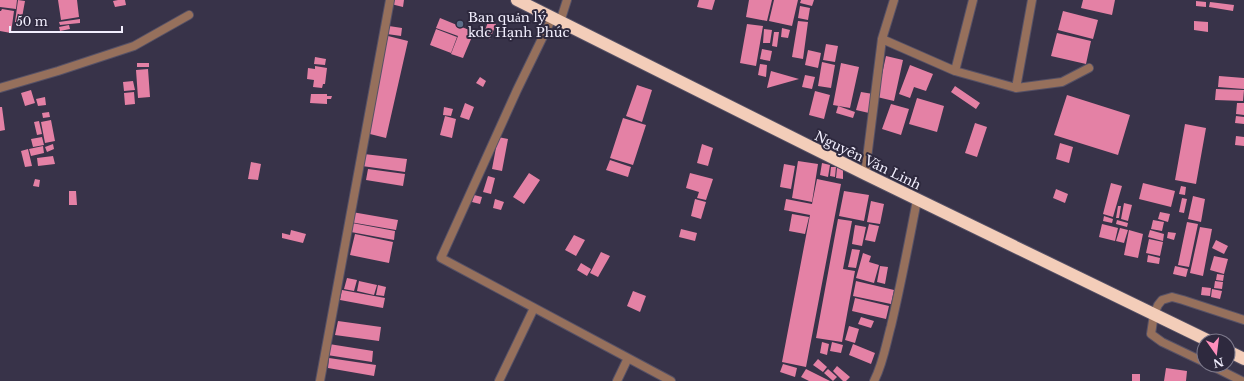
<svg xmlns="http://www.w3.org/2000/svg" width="1244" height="381" font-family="'Libre Baskerville',serif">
<rect width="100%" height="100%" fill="#383349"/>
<path fill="#e481a5" d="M0 0H17L16 9 0 7Z
M18 0 25 1 21 23 15 22Z
M58 0H77L79 17 61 20Z
M118 0H125L126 5 115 7 113 1Z
M391 0H404L403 7 391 4Z
M699 0H715L712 10 697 7Z
M749 0H772L767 21 746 17Z
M774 0H798L792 26 769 21Z
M801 0H814L812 6 800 3Z
M1083 0H1115L1112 15 1081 8Z
M1196 1 1206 2V7L1196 6Z
M1210 2 1234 5 1233 11 1209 7Z
M800 6 810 8 808 20 798 18Z
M2 9 14 11 11 33 0 31V11H1Z
M1063 11 1098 20 1093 39 1058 30Z
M440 18 474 32 463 58 451 54 458 36 436 28Z
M80 19V23L60 25 59 22Z
M798 21 808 22 803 59 792 57Z
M1194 21 1208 22V32L1194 30Z
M488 22 496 24 490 39 483 36Z
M747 24 763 26 756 66 740 63Z
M69 25 70 29 60 31 59 27Z
M389 26 402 28 401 36 387 34Z
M782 28 790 30 788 38 781 37Z
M436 29 457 37 451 53 430 45Z
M764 29 772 30 770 43H763Z
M774 32H779L777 47 772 46Z
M1057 33 1091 41 1086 64 1051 56Z
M388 36 408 41 386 138 366 133Z
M826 44 838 46 835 62 823 60Z
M762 49 772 51 770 61 760 59Z
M808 50 821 53 818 68 805 65Z
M886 56 903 60 894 101 877 97Z
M315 57 326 59 325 65 314 64Z
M822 62 835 65 831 88 818 86Z
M137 63H149V67H137Z
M841 63 859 67 850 108 833 105Z
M760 64 767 65 766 77 758 75Z
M910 65 933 74 926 91 914 87 910 98 899 94Z
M315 66 327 68 325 84H323L322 88 313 87 314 80 307 79 308 68 315 69Z
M148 69 150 97 138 98 136 70Z
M771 71 799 79 767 88Z
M805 75 815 77 812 89 802 87Z
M1219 76 1244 78V89L1218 87Z
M480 77 486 81 483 87 476 83Z
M133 81 135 90 124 91 123 82Z
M637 85 652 90 642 122 626 116Z
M955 86 980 103 976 109 951 92Z
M1216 89 1244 90 1243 101 1215 100Z
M31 90 35 103 25 106 21 93Z
M815 91 830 95 824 119 809 115Z
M134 92 135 104 125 105 124 93Z
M861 92 873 94 869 113 856 110Z
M311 94H327V96H332L331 99H327V104L310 103Z
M1067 95 1130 115 1118 155 1054 135Z
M45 97 46 105 38 106 36 99Z
M917 98 944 106 937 132 909 124Z
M465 103 474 107 469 120 460 117Z
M1237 103H1244V115L1236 114Z
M891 104 909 109 901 135 882 129Z
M838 106 855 112 853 118 836 113Z
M0 107H2L5 130 0 131Z
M444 107 453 109 451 116 443 115Z
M49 112 50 117 43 118 42 113Z
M445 116 456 119 452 138 440 135Z
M1236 116 1244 117V124L1235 123Z
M623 118 646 125 633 165 610 158Z
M51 120 55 141 45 143 41 122Z
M39 121 42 134 37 135 34 122Z
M975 123 987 127 977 157 965 153Z
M1185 124 1206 128 1196 184 1175 180Z
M1236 136 1244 137V146L1235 145Z
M42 137 44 145 33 147 31 139Z
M498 137 508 139 502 171 492 169Z
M1060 143 1073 147 1069 163 1056 159Z
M53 144 54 149 47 152 45 147Z
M702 144 713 148 708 166 697 163Z
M43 146 44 153 31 156 29 149Z
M28 149 32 166 25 167 21 151Z
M364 154 407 159 405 172 362 166Z
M53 156 55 164 38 166 37 158Z
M610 160 631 167 628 177 606 170Z
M798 161 818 164 812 202 792 198Z
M251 162 261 164 258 180 248 179Z
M822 163 830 165 828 177 820 175Z
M784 164 795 166 791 189 780 187Z
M831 167H836L835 177 830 176Z
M837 168H843V179L836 178Z
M368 169 405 174 403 186 366 180Z
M529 173 540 180 524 204 513 197Z
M690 173 713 179 706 200 697 198 699 192 686 188Z
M488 176 495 178 491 194 483 192Z
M35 179 40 180 39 187 33 186Z
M817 179 841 184 806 367 782 362 810 215 784 210 786 199 812 204Z
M1111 183 1122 186 1113 217 1103 214Z
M1143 183 1175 191 1171 207 1139 199Z
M1181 186 1186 187 1185 195 1179 194Z
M1056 189 1068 194 1065 203 1053 198Z
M69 191H76L77 205H69Z
M844 191 869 195 864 221 839 216Z
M474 195 482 197 480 204 472 202Z
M1193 196 1205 199 1201 222 1188 219Z
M1182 198 1187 199 1184 213 1179 212Z
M495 199 504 202 501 210 493 208Z
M695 199 706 202 701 219 691 216Z
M871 201 884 204 880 224 867 222Z
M1124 203 1132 205 1128 221 1121 219Z
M1118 206H1121L1119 218H1116Z
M352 212 398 220 396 230 350 222Z
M1160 212 1170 214 1168 222 1158 219Z
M792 214 809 217 805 234 789 231Z
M1104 216 1113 219 1112 223 1103 221Z
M838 219 852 221 843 269 855 271 842 342 816 338Z
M1117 220 1128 223 1127 227 1116 224Z
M1153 220 1164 222 1162 231 1151 229Z
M1187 222 1198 224 1189 267 1178 265Z
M352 223 395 231 394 240 351 232Z
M869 224 879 226 875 242 865 240Z
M1102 224 1118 228 1115 241 1099 237Z
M855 225 866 227 862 246 852 244Z
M1200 227 1212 229 1203 276 1190 273Z
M1120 228 1128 230 1124 243 1116 241Z
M681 229 697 233 695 241 679 237Z
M291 230 306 234 303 243 282 238V233L290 235Z
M1129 230 1143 234 1138 258 1124 255Z
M1150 230 1164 234 1163 241 1148 237Z
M1168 232 1176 233 1174 240 1167 238Z
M355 234 393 242 389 263 350 255Z
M574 235 585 240 576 256 565 250Z
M1149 239 1163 242 1160 256 1146 253Z
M1216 240 1228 246 1224 254 1212 248Z
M852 249 860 250 856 268 848 267Z
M601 252 610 256 598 277 590 273Z
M863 253 871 256 869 262 879 265 874 283 856 278Z
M1148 255 1160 258 1159 264 1147 262Z
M1214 256 1228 259 1224 274 1210 270Z
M581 263 591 269 587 276 577 270Z
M880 266 888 267 885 284 877 282Z
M1175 266 1188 269 1186 277 1173 274Z
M1217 274 1224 275 1223 281 1216 280Z
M347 278 357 280 354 291 344 289Z
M359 281 377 285 374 295 357 291Z
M856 281 894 290 891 304 853 296Z
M1215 281 1223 282 1222 289 1214 288Z
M378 285 386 287 384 296 376 295Z
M1202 287 1211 288 1210 296 1201 295Z
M1212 289 1222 291 1220 299 1211 297Z
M342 290 385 298 383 308 340 300Z
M633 291 646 296 640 312 627 306Z
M855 298 889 306 886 319 852 311Z
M861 317 874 321 871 328 858 324Z
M338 321 381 327 379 341 335 335Z
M849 326 859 329 855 343 845 340Z
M822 342 829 344 827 355 820 353Z
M832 342 843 345 841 353 830 351Z
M329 344 373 351 372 362 327 355Z
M853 344 875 353 871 364 849 355Z
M329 358 376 365 374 376 328 368Z
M818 359 827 367 823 372 813 365Z
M783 364 797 368 795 377 780 372Z
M837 366 850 377 846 381H843L833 371Z
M1166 368 1187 371 1186 381H1164Z
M806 369 830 381H809L801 377Z
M828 369 837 377 833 381 824 373Z
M1132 374H1140V381H1132Z"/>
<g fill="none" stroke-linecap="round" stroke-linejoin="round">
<defs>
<path id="lane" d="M0 88 58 71 134 46 189 15"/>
<path id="street" d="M552 18 517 90 441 258 671 381
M560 22 567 0
M882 39 894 0
M955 71 973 0
M1016 88 1062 82 1089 68
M865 174 882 39 955 71 1016 88 1032 0
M1204 362 1162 342 1151 334 1154 314 1158 305 1162 300 1172 297 1183 300 1244 320
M1210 365 1242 381
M320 381 390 0
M499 381 534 308
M617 381 628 358
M874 381C883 364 886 344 891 326 901 284 909 242 917 200"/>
<path id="highway" d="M517 0 865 174 1209 341
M1228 351 1244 359"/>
</defs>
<use href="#lane" stroke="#565166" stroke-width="10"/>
<use href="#street" stroke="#565166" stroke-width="10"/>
<use href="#highway" stroke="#565166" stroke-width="14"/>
<use href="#lane" stroke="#96705c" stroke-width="8"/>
<use href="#street" stroke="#96705c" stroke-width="8"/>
<use href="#highway" stroke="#f3cdb9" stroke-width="12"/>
</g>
<circle fill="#5c6f8a" stroke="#2e293e" stroke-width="1.5" cx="460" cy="24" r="4"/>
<g text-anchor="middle" stroke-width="4" stroke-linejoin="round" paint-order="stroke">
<g font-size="13" fill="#f2effe" stroke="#2e293e" text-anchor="start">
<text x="468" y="22">Ban quản lý<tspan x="468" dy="15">kdc Hạnh Phúc</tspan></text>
</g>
<g font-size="13" fill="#f2effe" stroke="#2e293e">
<text transform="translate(868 160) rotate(26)" y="5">Nguyễn Văn Linh</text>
</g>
</g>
<g transform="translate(1216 353) rotate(166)"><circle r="19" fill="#2e293e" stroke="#7c788b"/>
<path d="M0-3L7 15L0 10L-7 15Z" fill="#fe8ebb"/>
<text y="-6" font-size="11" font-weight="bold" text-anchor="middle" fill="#f2effe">N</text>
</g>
<path d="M10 26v6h112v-6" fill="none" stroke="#f2effe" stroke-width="2"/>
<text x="16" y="26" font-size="12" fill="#f2effe" stroke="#2e293e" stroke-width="3" paint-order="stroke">50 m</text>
</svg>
